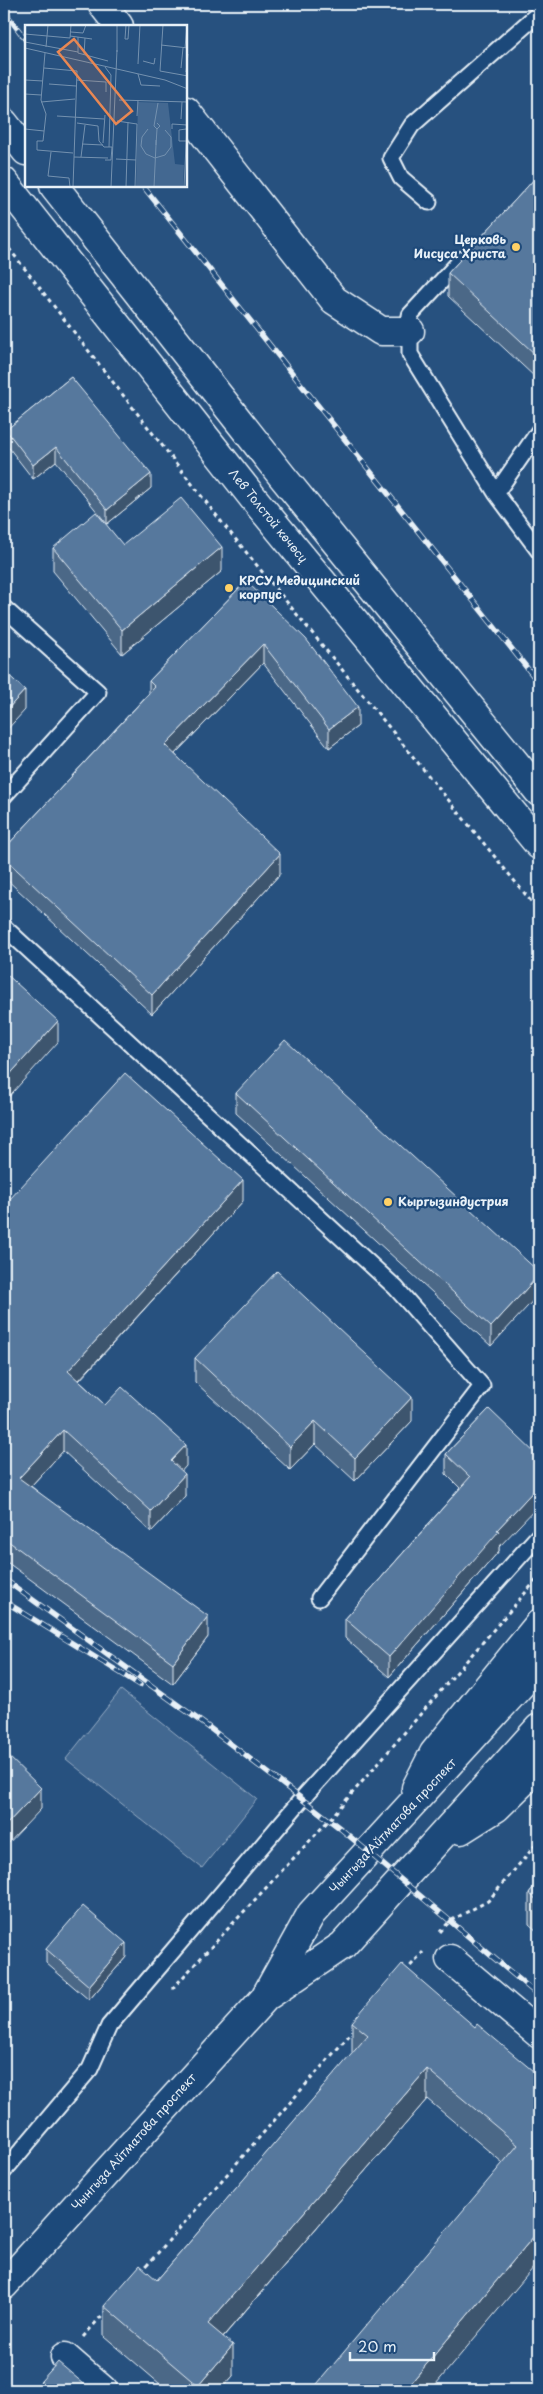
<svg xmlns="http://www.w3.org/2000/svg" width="543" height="2394" font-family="'Playpen Sans',sans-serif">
<rect width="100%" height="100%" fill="#27517f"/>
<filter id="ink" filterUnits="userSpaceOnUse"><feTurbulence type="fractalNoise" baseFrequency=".02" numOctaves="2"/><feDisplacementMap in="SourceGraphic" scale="10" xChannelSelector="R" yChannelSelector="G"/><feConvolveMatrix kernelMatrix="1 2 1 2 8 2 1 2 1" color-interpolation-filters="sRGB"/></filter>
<g filter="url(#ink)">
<path fill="#436891" stroke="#96acc4" d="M121 1690 257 1799 202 1868 66 1759Z"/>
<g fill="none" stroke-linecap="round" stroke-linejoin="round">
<defs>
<path id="lane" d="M429 202 401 178 391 158 412 125 539 13
M462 259 410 315V354L496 493 539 551
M496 493 539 431
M4 608 98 692 4 796
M4 927 396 1288 482 1386 319 1598
M4 2171 90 2069 109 2026 301 1800 539 1535"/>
<path id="street" d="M102 4 119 26
M186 111 334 300 381 331H410
M450 1959 539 2034
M65 2357 103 2390"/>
<path id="primary" d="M4 123 26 151
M4 182 254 499 539 845
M54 186 282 476 539 792
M416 1788 434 1753 539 1624
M461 1830 496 1808 539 1766
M269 1995 343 1945 539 1728
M4 2285 264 1999 311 1914 539 1665"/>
</defs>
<use href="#lane" stroke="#e8f1f8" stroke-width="19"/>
<use href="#street" stroke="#e8f1f8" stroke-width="31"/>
<use href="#primary" stroke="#e8f1f8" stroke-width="31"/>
<path stroke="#e8f1f8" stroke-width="3" stroke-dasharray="4 4" stroke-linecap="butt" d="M4 242 224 525 539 911
M440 1932 450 1921 488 1901 539 1841
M405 1972 423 1952
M172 1989 329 1820 539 1577
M141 2272 353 2031
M83 2337 105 2312"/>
<use href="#lane" stroke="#1f4a7a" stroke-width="15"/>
<use href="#street" stroke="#1f4a7a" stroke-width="28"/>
<use href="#primary" stroke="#1f4a7a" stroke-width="28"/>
<defs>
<path id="rail" d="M4 11 26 40
M143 186 539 683
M4 1579 207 1726 341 1829 539 1996
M4 1601 140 1685"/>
</defs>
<use href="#rail" stroke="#e8f1f8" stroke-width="5.5"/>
<use href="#rail" stroke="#1f4a7a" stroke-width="4" stroke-dasharray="11" stroke-linecap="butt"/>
</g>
<path fill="#4b6787" stroke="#e8f1f8" d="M539 174V375L536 378 448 296V273Z
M71 377 151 488 107 524 56 461 33 479 6 444V430Z
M123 545 222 571 122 654 53 571V548Z
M246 581 358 726 329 748 263 663 175 754 280 874 152 1014 4 877V849L149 693V681Z
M236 1093 539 1272 491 1346 236 1113Z
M4 1193 10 1199 243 1201 79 1381 105 1405 186 1466 181 1471 185 1496 151 1532 63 1451 31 1486 208 1637 173 1684 4 1560Z
M195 1358 412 1421 355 1481 315 1444 290 1470 195 1382Z
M489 1409 499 1551 389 1677 345 1638V1619L460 1488 446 1474V1454Z
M539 1880V1933L529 1924V1893Z
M46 1949 126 1957 89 2000 46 1963Z
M352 2022 475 2027 539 2076V2261L503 2163 427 2099 223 2337 233 2376 220 2390H167L104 2336V2306L157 2280 353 2053 352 2052Z"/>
<path fill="#3d546e" stroke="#e8f1f8" d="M539 352V375L536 378V355Z
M56 447V461L33 479V465Z
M151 474V488L107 524V510Z
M222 547V571L122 654V630Z
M263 644V663L165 764V745Z
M25 690V710L4 733V713Z
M358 707V726L329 748V729Z
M280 854V874L152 1014V995Z
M58 1021V1042L4 1102V1081Z
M243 1180V1201L68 1392V1371Z
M539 1275V1294L491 1346V1327Z
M412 1397V1421L355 1481V1458Z
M315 1421V1444L290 1470V1447Z
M63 1430V1451L19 1499V1478Z
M186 1445V1466L171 1483V1461Z
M185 1474V1496L151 1532V1511Z
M539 1485V1505L499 1547V1551L389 1677V1657L497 1530Z
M208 1616V1637L173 1684V1663Z
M41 1788V1809L4 1848V1827Z
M126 1943V1957L89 2000V1986Z
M427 2069V2099L208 2354V2324Z
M539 2230V2261L431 2390H405Z
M233 2345V2376L220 2390H198V2386Z"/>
<path fill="#57789d" stroke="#e8f1f8" d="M539 174V352L536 355 448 273Z
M71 377 151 474 107 510 56 447 33 465 6 430Z
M181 498 222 547 122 630 53 548 96 512 123 545Z
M246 581 306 639 358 707 329 729 263 644 165 745 280 854 152 995 4 858V849L155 687 149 681Z
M4 671 25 690 4 713Z
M4 972 58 1021 4 1081Z
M285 1040 539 1272V1275L491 1327 236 1093Z
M125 1073 243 1180 68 1371 105 1405 122 1387 186 1445 171 1461 185 1474 151 1511 63 1430 19 1478 208 1616 173 1663 4 1538V1193L10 1199Z
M277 1271 412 1397 355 1458 315 1421 290 1447 195 1358Z
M489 1409 539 1457V1485L497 1530 499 1531 389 1657 345 1619 470 1477 446 1454Z
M4 1752 41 1788 4 1827Z
M539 1880V1902L529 1893Z
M83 1906 126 1943 89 1986 46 1949Z
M402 1964 475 2027 477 2024 539 2076V2230L405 2390H312L518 2145 427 2069 208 2324 233 2345 198 2386 104 2306 140 2265 157 2280 368 2035 352 2022Z
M58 2362 91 2390H33Z"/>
</g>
<g fill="#ffd166" stroke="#1f4a7a" stroke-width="2">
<circle cx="516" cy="247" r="5"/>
<circle cx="229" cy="588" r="5"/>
<circle cx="388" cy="1202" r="5"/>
</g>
<g text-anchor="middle" stroke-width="4.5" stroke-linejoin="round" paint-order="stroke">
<g font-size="12" font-weight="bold" fill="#e8f1f8" stroke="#1f4a7a" text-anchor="start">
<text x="506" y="244" text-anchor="end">Церковь<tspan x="506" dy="14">Иисуса Христа</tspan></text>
<text x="239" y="585">КРСУ Медицинский<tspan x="239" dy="14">корпус</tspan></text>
<text x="398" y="1206">Кыргызиндустрия</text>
</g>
<g font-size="12" fill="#e8f1f8" stroke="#1f4a7a">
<text transform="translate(268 516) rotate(51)" y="4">Лев Толстой көчөсү</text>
<text transform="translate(393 1826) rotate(-47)" y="4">Чынгыза Айтматова проспект</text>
<text transform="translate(134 2142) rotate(-48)" y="4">Чынгыза Айтматова проспект</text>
</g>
</g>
<g transform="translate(25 25)">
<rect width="162" height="162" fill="#27517f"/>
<path d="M113 77 143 78 150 139 159 140 158 162H111Z" fill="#436891"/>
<path fill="none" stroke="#7491af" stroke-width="1" d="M101 0 100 14H103L104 0M138 0 135 46 163 51M46 7 58 8 61 0M0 9 45 13 46 0M45 11 67 14M53 12V28L83 36M0 17 53 27M136 20 163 23M21 22 23 0M0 23 140 55 163 64M160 23 162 0M92 27V0M20 28 16 75 21 89 18 116H12V125L48 128M59 30 60 13M118 36 129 39 130 33M113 39 115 0M80 42 86 50 84 122M19 43 52 46 48 162M156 43 158 23M161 47 163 29M113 49 116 60 135 61M0 55 18 56M52 55 81 57V67M24 59 51 61M0 69 16 70M94 75 163 77M16 77 50 74M32 91 79 94M112 91 113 75M156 94 157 77M92 96 112 99 110 162M52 98 73 101 74 116 79 122H87L86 135H80M132 98 135 101 132 104 129 101 133 78M0 104 19 106M123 104 117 112 116 121 121 129 130 133 140 130 146 122V112L140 105M147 104V99L162 100 159 162M131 115V120L132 104M161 116H154V105L161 104M78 118 80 90M57 119 78 120M26 127 23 151 44 153 45 162M49 132 83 133M56 132 60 100M91 134 111 135M86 162 92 25M101 162 103 97M129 162 131 120"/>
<path fill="#e88753" fill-opacity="0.15" stroke="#e88753" stroke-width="2.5" d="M49 14 107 86 91 99 33 27Z"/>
<rect width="162" height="162" fill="none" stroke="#e8f1f8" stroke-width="2.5"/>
</g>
<rect width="543" height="2394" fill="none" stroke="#1f4a7a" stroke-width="20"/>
<rect x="10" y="10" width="523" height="2374" fill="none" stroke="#e8f1f8" stroke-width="2" filter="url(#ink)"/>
<path d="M350 2352v8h84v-8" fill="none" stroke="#e8f1f8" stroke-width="2.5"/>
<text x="358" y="2352" font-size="15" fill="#e8f1f8" stroke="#1f4a7a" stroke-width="4" paint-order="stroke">20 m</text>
</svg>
